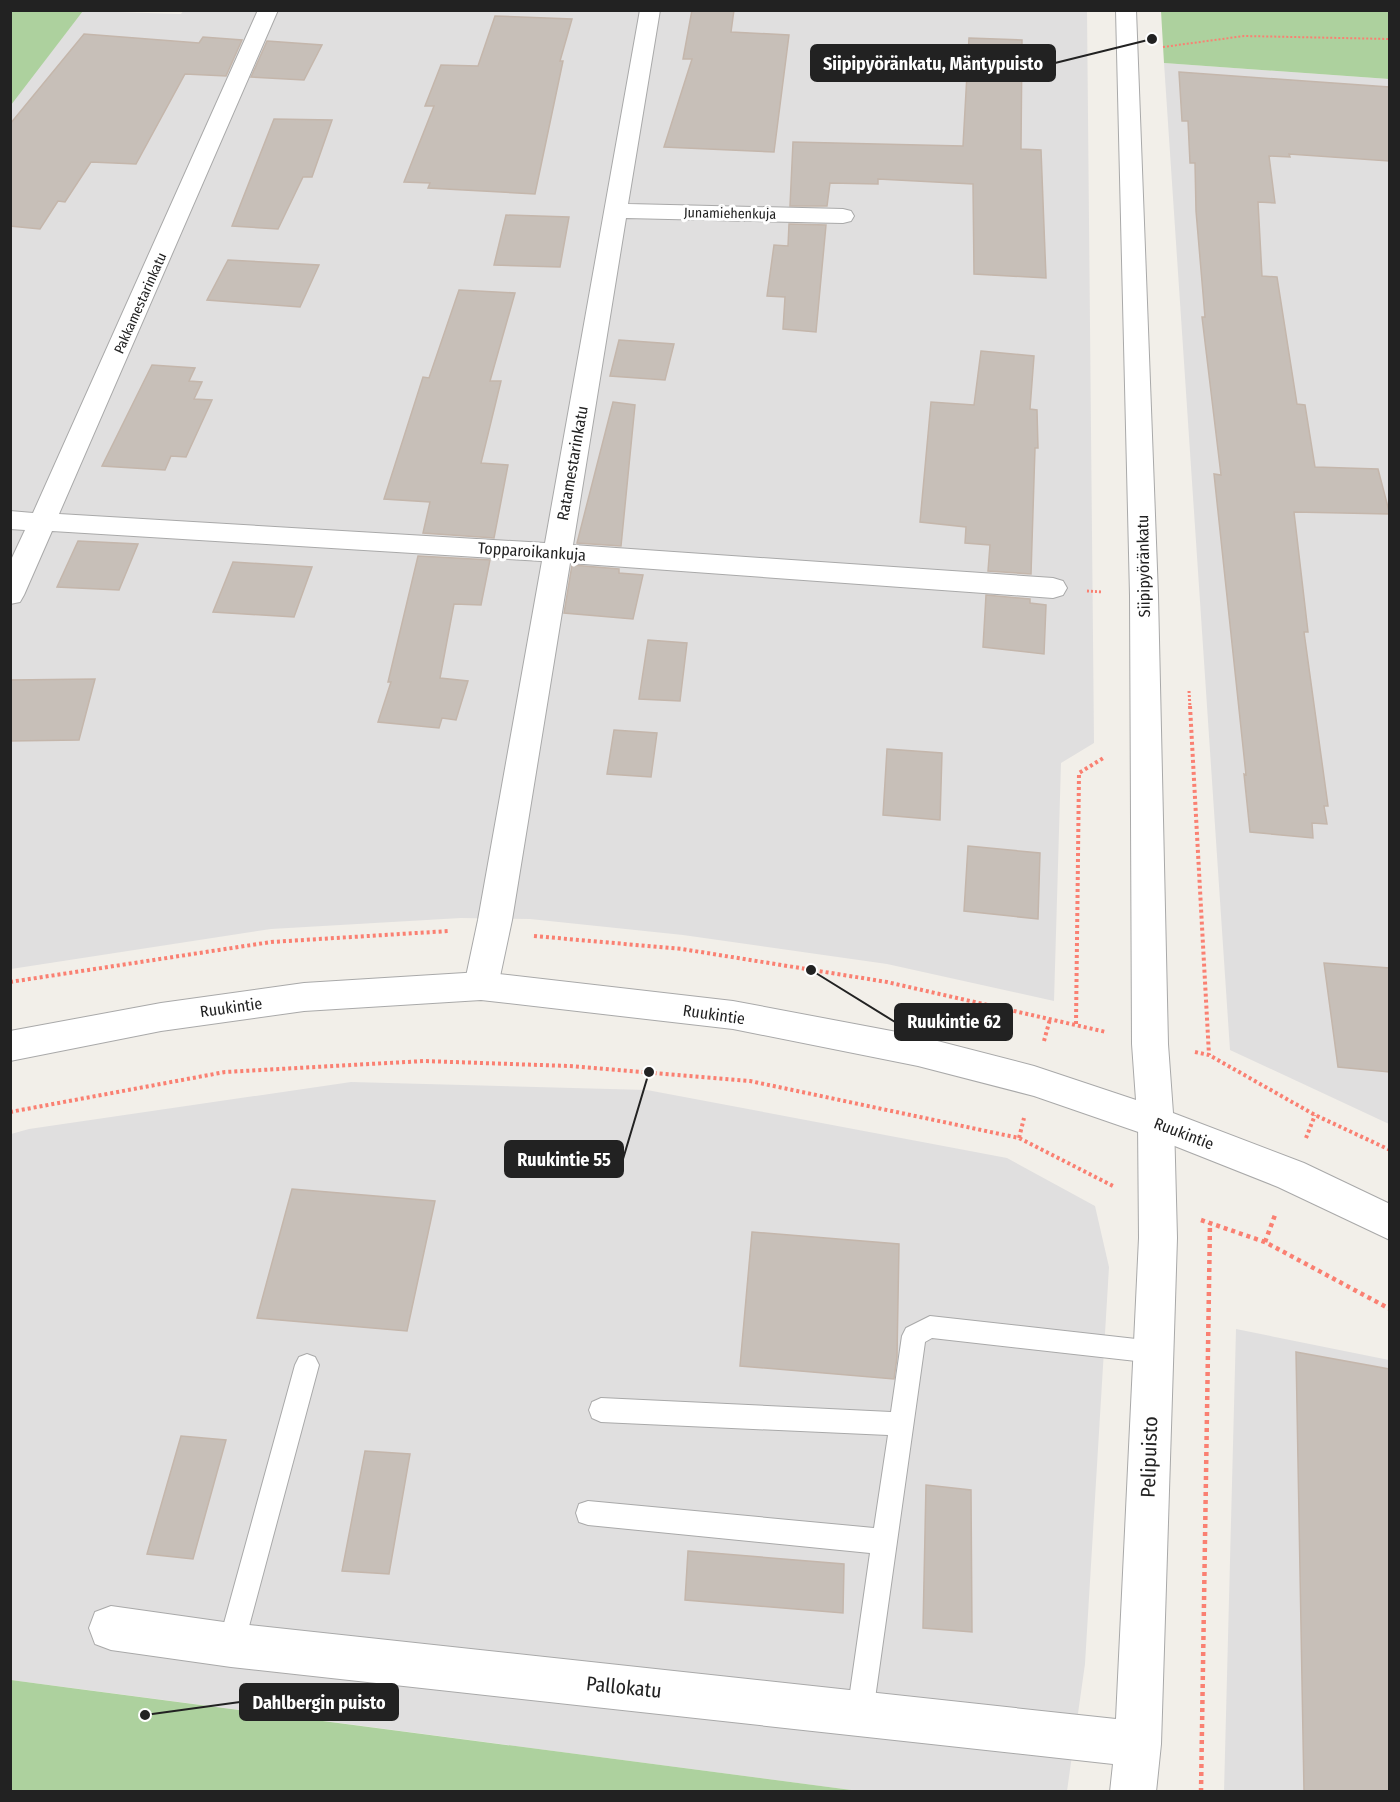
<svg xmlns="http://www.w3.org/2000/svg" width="1400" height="1802" font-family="'Fira Sans Condensed',sans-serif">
<rect width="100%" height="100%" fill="#f2efe9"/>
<path fill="#e0dfdf" d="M184 10 1087 11 1094 743 1061 763 1054 1001 887 964 683 935 530 919 461 918 271 929 11 969 10 105 83 11 181 14Z
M1164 63 1389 79V1124L1230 1050Z
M351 1082 647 1090 1007 1158 1095 1206 1109 1267 1085 1664 1067 1791H859L11 1680V1134L29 1129Z
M1236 1329 1389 1360 1390 1791 1224 1792Z"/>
<path fill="#add19e" d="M11 10 83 11 11 105 10 11Z
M1161 11H1389V79L1164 63Z
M11 1680 71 1688 859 1791H11Z"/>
<path fill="#c7bfb8" stroke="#c4b6ab" stroke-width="1.5" d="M692 10H734L731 32 789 35 774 152 664 147 692 59H683Z
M495 16 572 19 560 61H563L535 194 428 188 430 183 404 182 434 106H425L441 65 478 66Z
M84 34 199 43 203 37 242 40 226 76 185 74 136 164 91 162 65 202 58 201 40 229 10 226V124Z
M969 38 1022 40 1021 149 1041 150 1046 278 974 274 973 184 878 179V184L830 183 827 206H790L793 142 963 146Z
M267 41 322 45 304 80 251 77Z
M1179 72 1389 87V161L1289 154 1290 157 1269 156 1275 203 1258 202 1262 276 1277 277 1297 404 1305 405 1315 467 1378 469 1389 511V514L1294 512 1308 632H1304L1328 806H1324L1327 824 1312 823 1313 838 1250 832 1244 774 1246 775 1214 474 1221 475 1202 317H1205L1196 211 1195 163H1190L1188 121H1182Z
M274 119 332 120 312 177H303L278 229 232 226Z
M506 215 569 217 560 267 494 265Z
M789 224 826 225 816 332 783 329 785 297 767 296 774 245 788 246Z
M228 260 319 265 300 307 207 300Z
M459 290 515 293 490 381H501L481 463 508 465 494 538 423 533 430 502 384 499 423 377 429 378Z
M619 340 674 344 665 380 610 376Z
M981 351 1034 356 1030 409 1037 410 1038 448H1035L1031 574 988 571 990 545 965 543 966 527 920 522 931 402 974 405Z
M152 365 195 368 189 381 202 382 194 399 212 400 186 457 171 456 165 470 102 466Z
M613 402 635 405 621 546 577 543Z
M78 541 138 544 119 590 57 587Z
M418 556 490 560 481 605 454 604 440 678 468 681 456 720 442 718 439 728 378 722 391 682H388Z
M233 562 312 567 294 617 213 612Z
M572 565 619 569V573L643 575 633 619 564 613Z
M986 595 1030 599V603L1046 605 1044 654 983 647Z
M648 640 687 643 680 701 639 699Z
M95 679 79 740 10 741V680Z
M614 730 657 733 651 777 607 774Z
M887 749 942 753 940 820 883 815Z
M968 846 1040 853 1038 919 964 911Z
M1324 963 1389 968V1072L1338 1067Z
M292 1189 435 1201 407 1331 257 1318Z
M752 1232 899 1244 897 1357 894 1379 740 1366Z
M1296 1352 1389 1369V1791H1304Z
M181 1436 226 1440 193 1559 147 1554Z
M365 1451 410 1454 389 1574 342 1571Z
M926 1485 971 1490 972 1632 923 1628Z
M688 1551 844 1564 843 1613 685 1600Z"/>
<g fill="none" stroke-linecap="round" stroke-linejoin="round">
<defs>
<path id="service" d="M930 1316 1154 1341 1162 1344 1166 1352 1162 1360 1154 1363 932 1338 925 1342 873 1713 869 1722 860 1726 851 1722 847 1713 870 1553 588 1525 579 1522 576 1513 579 1504 588 1501 874 1528 888 1435 601 1422 592 1418 589 1410 592 1402 601 1398 891 1412 902 1336 906 1328Z
M307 1354 315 1357 319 1365 244 1645 240 1654 231 1658 222 1654 218 1645 295 1365 299 1357Z"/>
<path id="minor" d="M258 10H278L59 514 545 543 640 10H660L628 204 843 209 851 211 854 216 851 221 843 223 626 218 573 545 1053 578 1063 581 1067 588 1063 595 1053 598 570 563 512 920 498 986 493 996 481 1000 469 996 464 986 478 920 542 561 52 531 24 595 20 602 10 604V562L25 530 10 529V511L33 513Z
M1156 1106 1169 1111 1174 1122 1177 1238 1161 1744 1156 1792H1110L1113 1764 231 1667 111 1650 95 1644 89 1628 95 1612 111 1606 231 1623 1116 1719 1139 1238 1138 1122 1143 1111Z"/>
<path id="tertiary" d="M1116 10H1136L1158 595 1168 1044 1173 1113 1304 1163 1390 1204V1240L1278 1187 1147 1135 1034 1096 918 1066 733 1029 481 1000 304 1011 161 1031 10 1061V1031L161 1003 304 983 481 972 733 1001 918 1036 1034 1066 1136 1100 1132 1044 1130 595Z"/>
</defs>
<use href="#service" stroke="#a9a9a9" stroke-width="2"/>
<use href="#minor" stroke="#a9a9a9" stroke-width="2"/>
<use href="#tertiary" stroke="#a9a9a9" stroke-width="2"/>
<path stroke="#fa8072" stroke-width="2" stroke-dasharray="2 2" stroke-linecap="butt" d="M1163 47 1244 36 1390 39"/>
<path stroke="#fa8072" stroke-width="3" stroke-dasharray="2 2" stroke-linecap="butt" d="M1087 591 1103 592
M1189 691 1190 707"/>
<path stroke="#fa8072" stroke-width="4" stroke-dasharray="3 3" stroke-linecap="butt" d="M1190 706 1209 1055
M534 936 682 949 887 982 1106 1032
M10 982 271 942 449 931
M1076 1024 1079 773 1105 757
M1044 1041 1050 1019
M1195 1052 1209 1055 1315 1115 1390 1150
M10 1112 225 1072 424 1061 569 1066 750 1081 1019 1138 1113 1186
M1019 1138 1024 1118
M1306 1138 1315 1115"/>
<path stroke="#fa8072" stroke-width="4.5" stroke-dasharray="4 4" stroke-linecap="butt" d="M1201 1220 1265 1242 1390 1309
M1265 1242 1275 1215
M1201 1792 1210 1223"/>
<use href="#service" fill="#fff" fill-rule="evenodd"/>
<use href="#minor" fill="#fff" fill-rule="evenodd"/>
<use href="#tertiary" fill="#fff" fill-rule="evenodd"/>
</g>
<g text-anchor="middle" stroke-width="6" stroke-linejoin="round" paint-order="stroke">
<g font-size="14" fill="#222" stroke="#fff">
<text transform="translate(730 213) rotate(1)" y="5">Junamiehenkuja</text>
<text transform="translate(140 303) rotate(-66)" y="5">Pakkamestarinkatu</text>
</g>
<g font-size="16" fill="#222" stroke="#fff">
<text transform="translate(572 463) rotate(-80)" y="6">Ratamestarinkatu</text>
<text transform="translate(532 551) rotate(4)" y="6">Topparoikankuja</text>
<text transform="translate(1143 566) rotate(-91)" y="6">Siipipyöränkatu</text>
<text transform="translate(231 1007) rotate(-8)" y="6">Ruukintie</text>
<text transform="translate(714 1014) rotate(8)" y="6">Ruukintie</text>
<text transform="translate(1184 1133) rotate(21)" y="6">Ruukintie</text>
</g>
<g font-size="20" fill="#222" stroke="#fff">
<text transform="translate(1149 1457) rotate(-88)" y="7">Pelipuisto</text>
<text transform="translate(624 1687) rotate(6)" y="7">Pallokatu</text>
</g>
</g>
<path fill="none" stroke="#222" stroke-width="2" d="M1152 39L1055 63M811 970L895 1022M649 1072L623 1159M145 1715L240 1702"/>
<g fill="#222" stroke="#fff" stroke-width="2">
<circle cx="1152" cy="39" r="6"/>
<circle cx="811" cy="970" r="6"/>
<circle cx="649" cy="1072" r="6"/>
<circle cx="145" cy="1715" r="6"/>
</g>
<g fill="#222" stroke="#222" stroke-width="2">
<rect x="811" y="45" width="244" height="36" rx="6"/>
<rect x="895" y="1004" width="117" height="36" rx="6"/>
<rect x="505" y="1141" width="118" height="36" rx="6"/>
<rect x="240" y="1684" width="158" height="36" rx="6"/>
</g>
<g font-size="18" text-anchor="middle" font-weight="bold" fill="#fff">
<text x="933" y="70">Siipipyöränkatu, Mäntypuisto</text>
<text x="954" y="1028">Ruukintie 62</text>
<text x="564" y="1166">Ruukintie 55</text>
<text x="319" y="1709">Dahlbergin puisto</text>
</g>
<rect width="1400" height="1802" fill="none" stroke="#222222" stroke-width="24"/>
</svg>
